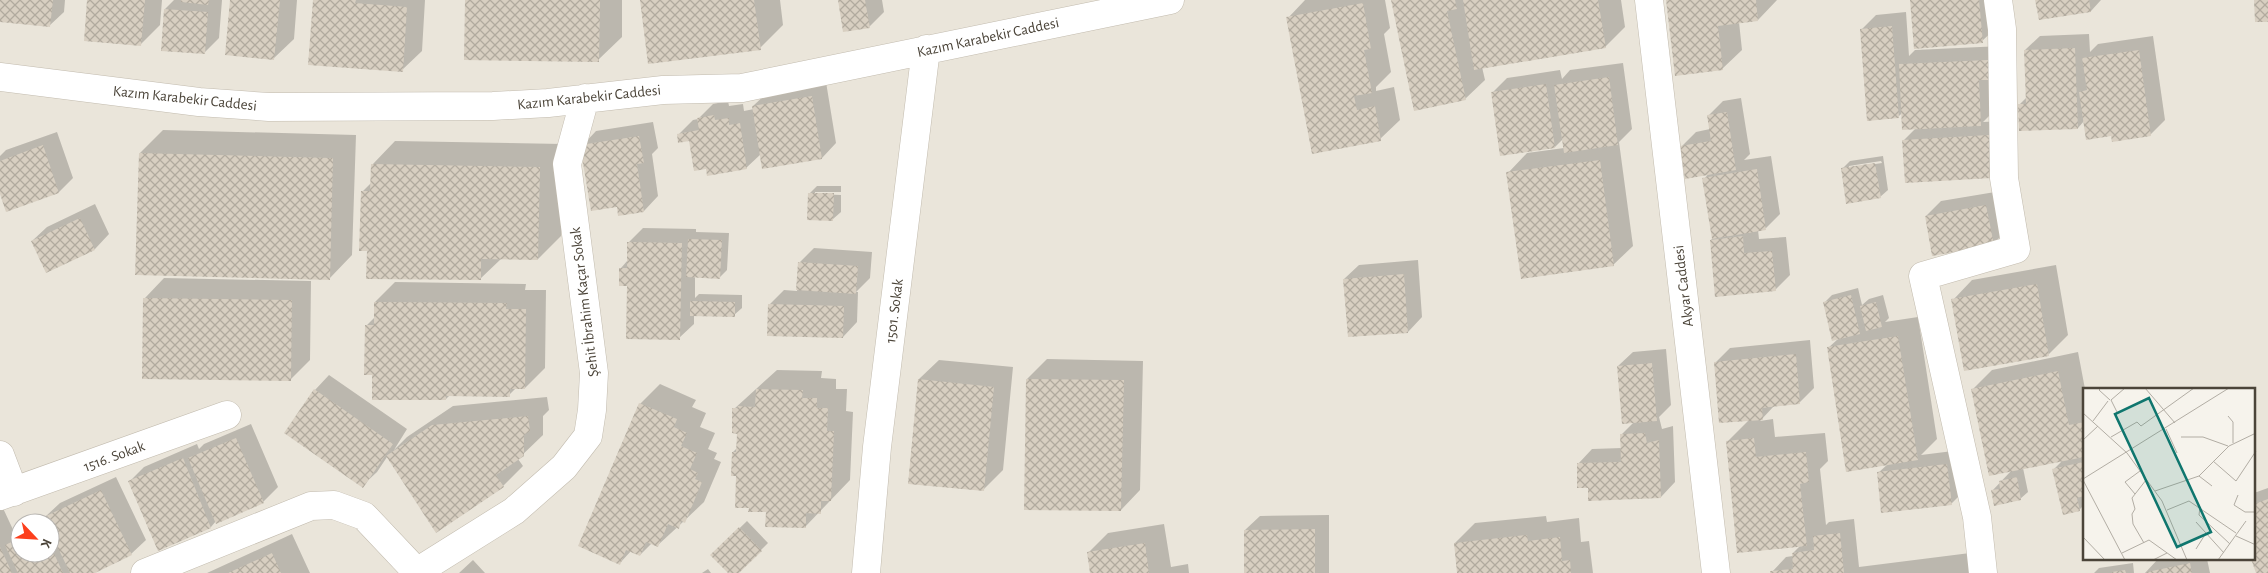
<svg xmlns="http://www.w3.org/2000/svg" width="2268" height="573" font-family="'Alegreya Sans',sans-serif">
<defs>
<pattern id="building-cross-hatch" width="8" height="8" patternUnits="userSpaceOnUse" patternTransform="scale(1.25)"><rect width="8" height="8" fill="#d8cfc1"/><path d="M0 0l8 8M0 8l8-8" fill="none" stroke="#b1aa9e"/></pattern>
</defs>
<rect width="100%" height="100%" fill="#f6f3ec"/>
<path fill="#eae5da" fill-rule="evenodd" d="M0 0H2268V573H0ZM2084 389H2254V559H2084ZM20 523H50V553H20Z"/>
<path fill="#0003" fill-rule="evenodd" d="M1 0H65L64 12 49 26 0 20Z
M89 0H162L160 25 141 44Z
M174 0H222L219 38 204 53 165 9Z
M231 0H297L294 39 274 58Z
M314 0H425L422 51 402 70Z
M466 0H622V37L598 60Z
M641 0H780L783 25 760 48Z
M839 0H882L884 12 869 27Z
M1305 0H1385L1390 28 1384 34 1391 72 1376 87V91L1394 87 1400 120 1380 139 1313 152 1288 18Z
M1392 0H1621L1625 27 1605 47 1482 67 1485 80 1465 99Z
M1668 0H1777L1758 20 1739 22 1742 50 1722 69Z
M1911 0H1994L1997 27 1982 41Z
M2037 0H2101L2091 11Z
M1906 12 1909 56 1915 50 2002 46 1995 110 1983 122 2003 121 2006 162 1904 140 1916 128 1903 112 1898 117 1862 29 1876 15Z
M2089 34 2090 52 2098 44 2153 36 2165 120 2150 135H2112L2084 121 2078 128 2019 105 2027 97 2025 50 2040 36Z
M1623 63 1632 129 1619 142 1633 246 1613 265 1508 173 1527 153 1564 148 1563 139 1555 147 1492 93 1507 78 1560 70 1562 79 1570 70Z
M826 82 836 143 822 158 763 168 761 154 746 168H707L690 139 678 135 693 120 698 119 713 104 728 101 729 106 743 104 744 111 754 109 753 106 768 92Z
M1741 98 1750 154 1744 160 1771 156 1780 214 1766 228 1758 230 1759 239 1786 237 1790 275 1775 290 1711 240 1713 238 1704 179 1709 173 1681 147 1696 132 1710 129 1708 116 1723 101Z
M653 122 658 148 652 154 658 196 644 211 619 215 618 206 582 146 596 131Z
M163 130 356 135 352 255 329 279 140 153Z
M57 132 73 178 59 192 0 190V156L6 150Z
M395 141 563 144 561 236 538 259H501L480 279 368 249 362 192 372 182V165Z
M1883 156 1888 190 1880 197 1842 169 1850 161ZM1881 161 1882 163 1849 168V166Z
M817 186H841V212L833 219 809 194ZM815 192H841V195L815 194Z
M2001 191 2008 229 1993 244 1926 216 1941 201Z
M95 204 109 234 95 249 46 271 32 241 47 227Z
M643 228 696 229V232L729 233 727 270 720 277 695 276V298L699 294 742 295V308L734 315 694 314V324L679 338 629 285 621 268 628 260V243Z
M814 248 872 252 870 278 856 292H858L857 322 843 337 769 305 784 290 797 291 799 263Z
M1418 260 1422 317 1408 332 1344 279 1359 265Z
M2056 265 2068 335 2048 355 1953 300 1972 280Z
M164 278 311 281 310 360 290 380 145 298Z
M395 282 526 284 525 290H546L545 368 525 388H516L509 395H450L446 399 373 374 366 326 375 317V302Z
M1858 288 1862 305 1869 299 1883 295 1889 318 1885 322 1918 317 1937 439 1921 455 1961 450 1966 489 1951 504 1878 473 1888 464 1828 348 1838 339 1824 303 1832 295Z
M1810 340 1814 388 1799 403 1775 405 1760 421 1773 419 1775 437 1825 433 1828 461 1820 469 1826 525 1829 522 1854 519 1859 567 1978 552 1981 573H1771L1786 557 1793 556V553L1801 545 1727 442 1750 419 1716 362 1730 348Z
M1666 349 1671 405 1659 417 1662 429 1673 426 1675 482 1661 497 1589 487 1578 464 1592 449 1622 448V434L1635 421 1618 366 1633 352Z
M2078 352 2085 389 2084 505 2079 510 2054 469 2063 460 2023 468 2028 492 2020 499 1992 491 2011 471 1973 389 1992 370Z
M1047 359 1143 361 1140 490 1121 510 1027 379Z
M939 360 1013 367 1003 470 983 490 919 379Z
M777 370 822 371 821 378 836 379V389H847L846 411 853 412 850 480 805 527 767 511 750 507 737 475 733 452 738 447V433L734 409Z
M329 375 407 429 394 450 407 437 453 406 547 397 549 410 543 416V435L518 459 523 466 503 486 387 457 377 472 362 486 315 390Z
M660 384 696 400 692 407 706 413 700 427 715 433 708 449 717 453 714 459 721 462 704 502 684 521 658 545 652 543 640 555 631 551 620 563 640 404Z
M251 424 278 487 263 502 216 521 211 527 159 549 130 481 144 467 197 444 199 449 204 444Z
M116 477 146 540 131 554 92 573H0V507L2 506 16 536 20 531V553H50V523H48L45 517 60 503Z
M2268 488V573H2257L2254 559V493Z
M41 515 44 523H28L32 519Z
M1329 515V573H1245V530L1260 516Z
M1546 516 1547 522 1579 518 1581 542 1589 541 1593 573H1458L1455 543 1475 523Z
M747 521 768 543 738 573H729L712 555Z
M1164 524 1171 567 1188 564 1189 573H1092L1088 553 1108 533Z
M292 534 310 573H207Z
M2158 559H2207L2210 573H2145Z
M473 560 485 573H459Z
M2133 563 2134 573H2094L2099 568Z
M708 569 711 573H702Z"/>
<path fill="url(#building-cross-hatch)" d="M0 0H53L50 27 0 22Z
M87 0H145L141 46 84 41Z
M181 0H209L208 5 181 2Z
M230 0H280L274 60 225 55Z
M313 0H356L355 3 407 7 403 72 308 65Z
M465 0H600L599 62 464 60Z
M640 0H754L761 50 648 64Z
M838 0H865L870 28 843 32Z
M1391 0H1455L1457 9 1447 11 1466 100 1414 111Z
M1463 0H1598L1606 48 1474 70Z
M1666 0H1756L1758 21 1718 26 1723 70 1675 76Z
M1910 0H1979L1983 43 1914 49Z
M2035 0H2089L2091 12 2039 20Z
M2254 0H2268V22H2255Z
M1363 3 1371 49 1364 50 1372 93 1354 96 1357 110 1375 106 1381 141 1312 154 1286 17Z
M164 9 208 12 205 54 161 51Z
M1892 26 1899 118 1867 121 1860 29Z
M2075 48 2078 129 2019 131 2018 104H2026L2024 50Z
M2139 50 2151 136 2112 142 2111 136 2086 140 2079 92 2087 90 2082 58Z
M1988 60 1989 80H1979L1981 126 1902 130 1899 64Z
M1609 77 1618 145 1564 153 1554 85Z
M1546 84 1555 148 1500 156 1491 92Z
M812 96 822 159 762 169 752 106Z
M1727 112 1736 170 1685 179 1680 146 1711 141 1707 115Z
M714 115 715 120 729 118V125L740 123 747 169 707 176 706 169 694 171 689 141 678 143 677 134 699 130 697 118Z
M1989 135 1992 178 1905 183 1902 140Z
M639 136 644 163 637 164 644 212 618 216 617 207 591 211 580 145Z
M43 145 59 193 6 212 0 194V161Z
M139 153 333 158 330 280 135 275Z
M1600 160 1614 266 1521 279 1506 172Z
M1875 163 1881 198 1846 204 1841 168Z
M371 164 540 167 538 260 481 259V280L366 279 367 251H359L361 191H370Z
M1757 169 1766 230 1712 239 1702 178Z
M808 193H834L833 221 807 220Z
M1986 205 1994 245 1932 256 1925 216Z
M80 218 95 250 46 273 31 241Z
M1743 236 1744 253 1772 251 1776 291 1715 297 1710 240Z
M688 239 722 240 720 279 686 277Z
M627 242 682 243 680 340 626 339 627 286H619V268H627Z
M798 262 858 266 856 294 796 290Z
M1404 274 1408 333 1348 337 1343 279Z
M2037 284 2049 356 1964 371 1951 299Z
M1851 295 1860 334 1832 341 1823 302Z
M143 298 292 300 291 381 142 379Z
M690 301 735 302V317L690 316Z
M374 302 507 303 506 309H526L525 389H510V397L446 396V400H372V375H364L365 325H374Z
M1876 302 1882 327 1866 331 1860 306Z
M768 304 844 306 843 338 767 336Z
M1898 336 1918 460 1846 472 1827 347Z
M1796 354 1800 404 1762 408 1763 420 1719 423 1714 362Z
M1652 363 1657 421 1622 424 1617 366Z
M2058 371 2069 425 2084 422V457L1989 476 1971 389Z
M918 379 994 387 984 491 908 484Z
M1026 379 1124 380 1121 511 1024 510Z
M314 389 393 444 363 488 284 433Z
M756 389 803 390 802 398H817V408H828L827 431H834L831 501H821V514L806 513V528L765 527 766 512H748L749 508H735L736 476H731L732 452H736L737 434 732 433V408H738L737 406 755 407Z
M639 403 677 419 674 427 687 433 681 446 697 453 690 469 698 473 695 479 702 482 685 523 681 521 679 529 668 524 658 547 646 542 640 556 626 550 620 565 578 546Z
M528 416 530 431 524 435V456L496 475 504 487 436 533 386 456 432 425Z
M1645 433 1647 443 1659 440 1661 498 1588 501V488H1577V463L1621 462 1620 434Z
M236 438 264 503 216 524 188 458Z
M1754 438 1756 457 1806 452 1809 482 1800 484 1807 546 1737 553 1726 441Z
M183 458 211 528 158 551 128 481Z
M2083 462 2084 496 2077 498 2080 511 2063 515 2052 469Z
M1947 464 1952 505 1881 513 1877 472Z
M2017 477 2021 500 1994 506 1991 490 2000 489 1999 481Z
M101 490 132 555 95 573H70L50 531V523H46L44 517Z
M2268 499V573H2256L2251 559H2254V504Z
M739 527 762 551 739 573H728L710 555Z
M1315 529V573H1244V530Z
M20 531V553H50V545L63 573H18L5 545 18 539 16 533Z
M1840 533 1844 573H1770V571L1793 569 1792 553 1814 550 1813 536Z
M1527 535 1528 541 1560 537 1562 561 1570 560 1571 573H1457L1454 543Z
M1145 543 1149 573H1090L1087 552Z
M0 547 12 573H0Z
M272 553 281 573H228Z
M2190 563 2192 573H2147V572Z
M2125 570 2126 573H2112V572Z"/>
<g fill="none" stroke-linecap="round" stroke-linejoin="round">
<defs>
<path id="street" d="M1649 0 1716 573
M0 77 199 102 269 107 493 106 548 103 663 90 742 88 1170 0
M0 455 14 492
M0 496 227 415
M145 573 311 506 334 505 364 516 417 572
M415 573 514 511 564 467 588 436 592 410 594 373 567 164 585 98
M866 573 877 447 926 49
M1983 573 1977 517 1923 276 2016 249 2004 178 2002 29 1998 0"/>
</defs>
<use href="#street" stroke="#c2bbae" stroke-width="29"/>
<use href="#street" stroke="#fff" stroke-width="28"/>
</g>
<g text-anchor="middle" stroke-width="5" stroke-linejoin="round" paint-order="stroke">
<g font-size="15" fill="#4b4439" stroke="#fff">
<text transform="translate(988 37) rotate(-12)" y="5">Kazım Karabekir Caddesi</text>
<text transform="translate(589 97) rotate(-6)" y="5">Kazım Karabekir Caddesi</text>
<text transform="translate(185 98) rotate(6)" y="5">Kazım Karabekir Caddesi</text>
<text transform="translate(1683 286) rotate(-97)" y="5">Akyar Caddesi</text>
<text transform="translate(584 302) rotate(-97)" y="5">Şehit İbrahim Kaçar Sokak</text>
<text transform="translate(894 311) rotate(-83)" y="5">1501. Sokak</text>
<text transform="translate(114 456) rotate(-20)" y="5">1516. Sokak</text>
</g>
</g>
<g transform="translate(2083 388)">
<rect width="172" height="172" fill="#f6f3ec"/>
<path fill="none" stroke="#b2ada4" stroke-width="1" d="M18 0 16 2 27 12M62 0 92 35M34 24 28 12 42 0M0 25 44 65 79 113 104 172M145 28 150 34V55M10 33 25 13M83 41 94 65M28 49 54 34 58 38 111 0M98 49H120L145 58M0 52 15 38M130 73 153 93 173 63M116 88 129 98M0 91 146 0M0 92 42 172M72 103 116 88 146 58 173 45M52 106 42 94 57 83M155 107 151 117 162 124H173M117 119 116 127 147 156M84 122 106 113 153 145M113 134 141 165M153 148 173 157M0 149 22 172M61 155 50 136 49 126 52 121 49 110 63 92M113 161 123 145M39 165 66 152 94 172M70 172 84 165M135 172 163 133"/>
<path fill="#0f766e" fill-opacity="0.15" stroke="#0f766e" stroke-width="2.5" d="M66 10 128 144 94 159 32 26Z"/>
<rect width="172" height="172" fill="none" stroke="#4b4439" stroke-width="2.5"/>
</g>
<g transform="translate(35 538) rotate(115)"><circle r="24" fill="#ffffff" stroke="#b7b4b0"/>
<path d="M0-4L9 19L0 12L-9 19Z" fill="#fc3f1d"/>
<text y="-8" font-size="14" font-weight="bold" text-anchor="middle" fill="#4b4439">K</text>
</g>
</svg>
